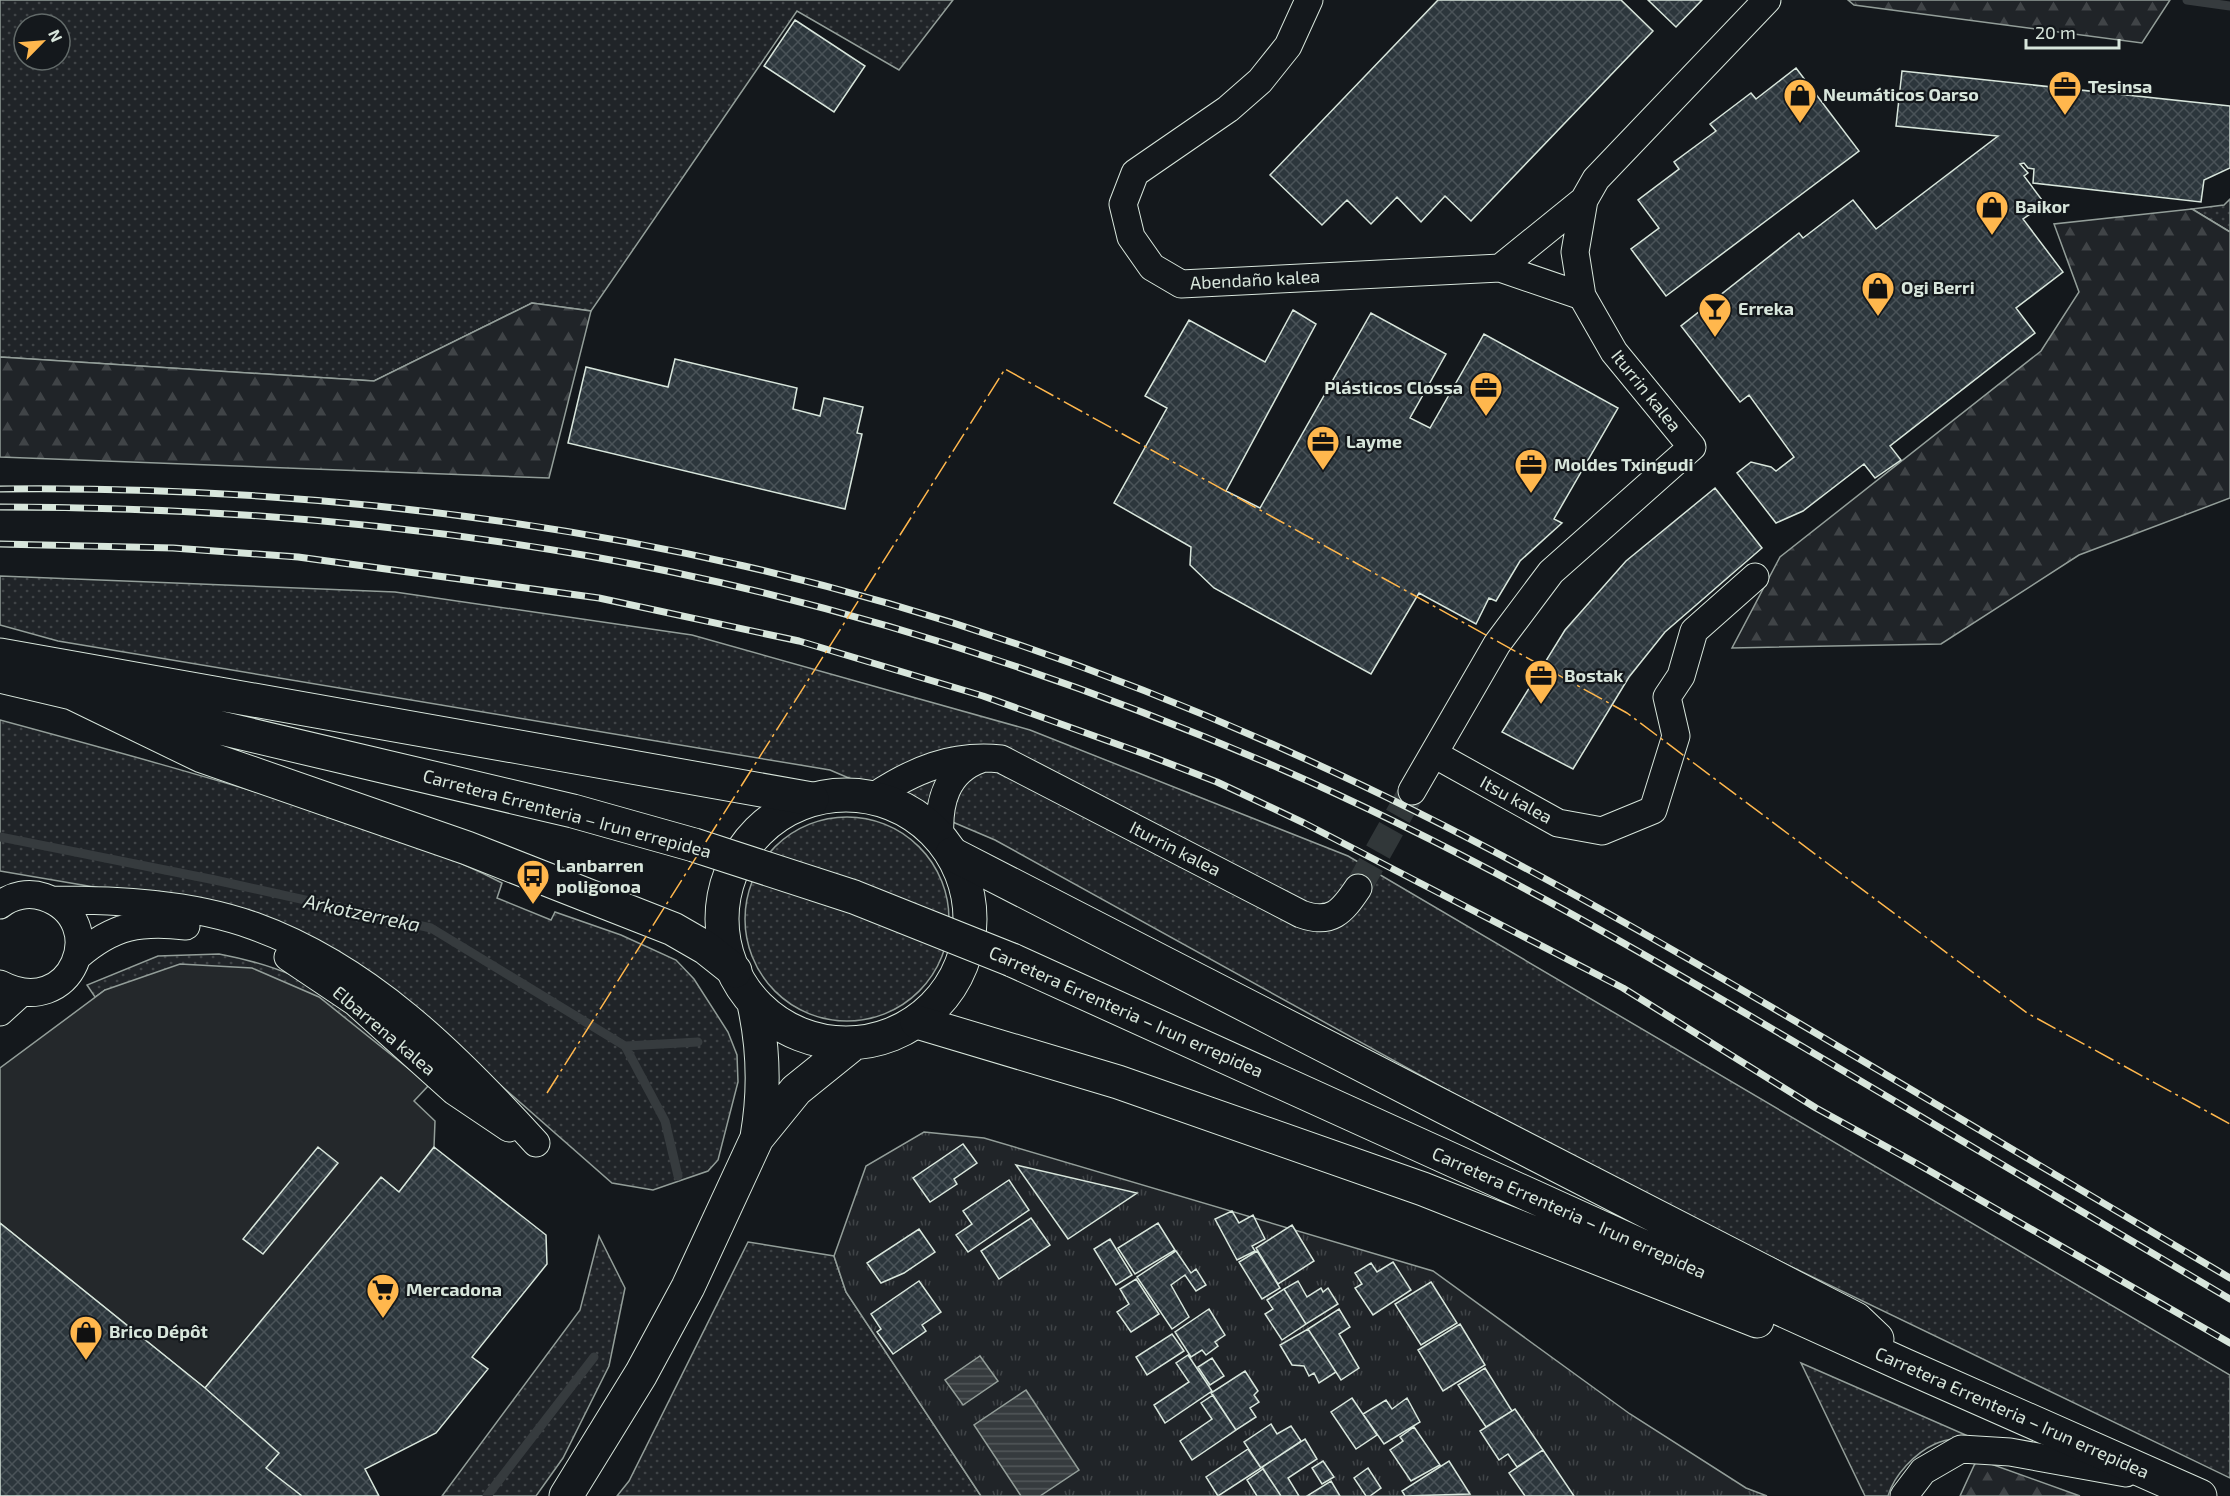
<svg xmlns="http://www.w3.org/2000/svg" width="2230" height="1496" font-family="'Exo 2',sans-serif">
<defs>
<pattern id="grass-dots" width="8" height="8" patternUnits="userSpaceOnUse" patternTransform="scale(1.5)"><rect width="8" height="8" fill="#202428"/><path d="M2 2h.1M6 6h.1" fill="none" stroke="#404447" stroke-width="1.8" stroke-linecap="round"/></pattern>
<pattern id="forest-firs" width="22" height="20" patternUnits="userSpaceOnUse" patternTransform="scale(1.5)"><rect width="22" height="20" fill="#202428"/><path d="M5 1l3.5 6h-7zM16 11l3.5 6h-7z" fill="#404447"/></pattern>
<pattern id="park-tufts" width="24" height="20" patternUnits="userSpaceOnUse" patternTransform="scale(1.5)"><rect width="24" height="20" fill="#202428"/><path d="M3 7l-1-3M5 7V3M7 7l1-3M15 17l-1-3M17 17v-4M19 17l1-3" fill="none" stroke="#404447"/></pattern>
<pattern id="water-rules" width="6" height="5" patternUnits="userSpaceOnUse" patternTransform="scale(1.5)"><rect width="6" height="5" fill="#363b3e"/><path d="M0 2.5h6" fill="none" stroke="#525759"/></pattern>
<pattern id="building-cross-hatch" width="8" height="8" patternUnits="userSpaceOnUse" patternTransform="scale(1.5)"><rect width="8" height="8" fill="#2c363c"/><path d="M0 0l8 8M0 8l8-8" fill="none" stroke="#4a5358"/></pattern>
</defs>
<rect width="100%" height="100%" fill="#14181c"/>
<path fill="url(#grass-dots)" stroke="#939e99" stroke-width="1.5" fill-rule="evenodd" d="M0 0H953L899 70 797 11 591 311 532 303 374 381 0 357ZM24 24H60V60H24Z
M2230 199V232L2192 209 2224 205Z
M0 576 395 592 692 635 1030 730 1348 856 2230 1375V1478L1599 1174 995 840 830 770 58 641 0 625Z
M0 720C107 749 214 778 320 812 381 832 445 853 502 883L497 898 551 920 555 912 621 935 676 960 694 979 728 1032 737 1055 738 1082 718 1160 708 1171 653 1190 612 1183 449 1040 241 912 0 871Z
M745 919a102 102 0 1 1 204 0a102 102 0 1 1-204 0Z
M219 954C256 961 295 972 326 994 362 1019 396 1055 429 1085L105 990 95 997 87 985 158 956Z
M599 1236 625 1288 609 1366 563 1458 536 1496H442L580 1310Z
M748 1242 834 1256 846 1292 981 1496H617L629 1481Z
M1801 1363 1968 1436C1958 1438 1945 1439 1935 1444 1915 1453 1894 1475 1888 1496H1865Z"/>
<path fill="url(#forest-firs)" stroke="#939e99" stroke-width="1.5" d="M1848 0H2170L2142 43 1854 5Z
M2192 209 2230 232V498L2079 555 1941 644 1732 648 1780 557 2041 351 2079 292 2054 224Z
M532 303 591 311 549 478 0 457V357L374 381Z
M1977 1459 2080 1496H1960Z"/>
<path fill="url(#park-tufts)" stroke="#939e99" stroke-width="1.5" d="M924 1132 984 1138 1433 1271 1630 1414 1746 1488 1767 1496H981L846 1292 834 1256 866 1166Z"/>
<path fill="#24282b" stroke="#939e99" stroke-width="1.5" d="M180 964 252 968 319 997 429 1085 414 1101 435 1121 434 1147 399 1192 382 1178 205 1388 0 1223V1068L105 990Z"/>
<path fill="url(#water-rules)" stroke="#939e99" stroke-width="1.5" d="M980 1356 998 1381 963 1405 945 1380Z
M1026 1390 1079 1470 1040 1496H1021L974 1425Z"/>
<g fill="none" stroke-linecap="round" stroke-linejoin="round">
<path stroke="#363b3e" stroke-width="9" d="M2187 0 2230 6
M0 837 215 880 431 928 625 1046 698 1042
M625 1046 665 1121 678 1176
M487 1496 594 1357"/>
</g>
<path fill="url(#building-cross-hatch)" stroke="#d8e6dc" stroke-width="1.5" d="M1438 0H1621L1653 31 1471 221 1445 196 1421 222 1397 197 1371 224 1347 200 1322 225 1270 175Z
M1648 0H1702L1676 27Z
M795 20 865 66 834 112 764 66Z
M1796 68 1859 151 1666 296 1631 249 1659 228 1638 200 1679 169 1674 162 1716 131 1710 124 1751 93 1756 99Z
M1902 71 2230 106V168L2204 180 2201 202 2033 183 2034 169 2028 168 2024 163 2020 164 2028 173 2024 176 2045 204 2023 219 2063 272 2016 308 2035 333 1890 446 1901 460 1875 478 1864 464 1803 511 1776 523 1737 473 1751 462 1771 467 1776 471 1794 457 1749 395 1740 402 1681 326 1799 233 1803 238 1853 200 1876 229 1998 136 1896 126Z
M1293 310 1316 324 1226 491 1260 508 1371 313 1446 354 1410 418 1430 428 1484 334 1618 408 1554 519 1562 523 1520 561 1496 601 1489 598 1476 624 1419 593 1371 674 1214 588 1190 565 1191 547 1114 503 1167 408 1145 396 1189 320 1265 362Z
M675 359 797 388 793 409 820 416 824 398 863 407 857 433 862 434 845 509 568 443 586 367 668 387Z
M1715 488 1762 548 1665 632 1629 677 1573 769 1502 732 1565 630 1626 561Z
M963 1144 977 1163 954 1179 957 1184 930 1202 913 1178Z
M318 1147 338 1163 263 1254 243 1239Z
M434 1147 546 1235 547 1264 472 1357 488 1369 436 1433 365 1469 379 1496H302L266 1468 279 1453 205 1388 381 1177 399 1192Z
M1016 1165 1137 1193 1068 1239Z
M1009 1180 1029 1210 968 1252 956 1235 972 1224 963 1211Z
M1232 1211 1239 1223 1253 1215 1265 1239 1252 1246 1255 1251 1237 1260 1215 1219Z
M1031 1218 1050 1245 999 1279 981 1251Z
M0 1223 205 1388 279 1453 266 1468 302 1496H0Z
M1158 1223 1175 1250 1135 1274 1118 1248Z
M1292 1225 1314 1261 1278 1284 1256 1248Z
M919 1229 935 1252 904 1273 881 1283 867 1263Z
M1110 1239 1132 1275 1116 1285 1094 1249Z
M1176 1251 1191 1273 1196 1269 1206 1285 1196 1291 1185 1275 1171 1285 1189 1317 1172 1329 1137 1277Z
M1257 1251 1280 1288 1262 1299 1239 1262Z
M1393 1262 1411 1290 1373 1315 1355 1288 1362 1284 1355 1273 1371 1263 1377 1272Z
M1136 1279 1159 1314 1131 1332 1117 1312 1129 1304 1120 1289Z
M919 1281 941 1312 922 1325 926 1331 893 1354 877 1332 881 1329 871 1314Z
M1298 1281 1307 1297 1321 1288 1323 1292 1328 1288 1338 1304 1306 1324 1284 1289Z
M1431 1282 1457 1323 1421 1345 1395 1304Z
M1284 1289 1306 1324 1282 1340 1265 1314 1273 1309 1267 1300Z
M1209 1309 1225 1335 1215 1342 1218 1346 1206 1355 1202 1350 1191 1357 1175 1332Z
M1339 1309 1350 1327 1339 1334 1359 1368 1341 1380 1308 1329Z
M1460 1324 1485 1365 1443 1391 1418 1350Z
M1308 1329 1336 1372 1319 1383 1314 1373 1309 1376 1304 1366 1292 1365 1280 1345Z
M1172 1334 1184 1351 1147 1375 1136 1357Z
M1188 1355 1212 1391 1165 1423 1154 1405 1189 1382 1176 1363Z
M1212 1358 1224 1376 1210 1385 1198 1367Z
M1485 1368 1512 1411 1486 1427 1458 1385Z
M1245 1371 1258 1391 1254 1395 1259 1402 1250 1408 1256 1417 1236 1430 1211 1393Z
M1213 1395 1236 1430 1192 1460 1180 1441 1212 1419 1201 1403Z
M1352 1398 1377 1435 1356 1449 1331 1412Z
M1407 1398 1420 1422 1384 1444 1363 1414 1386 1400 1392 1409Z
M1515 1409 1543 1450 1517 1467 1508 1454 1499 1460 1480 1431Z
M1271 1424 1277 1434 1291 1426 1301 1441 1261 1468 1244 1442Z
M1414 1427 1440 1465 1411 1481 1390 1450 1403 1441 1400 1437Z
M1305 1439 1317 1459 1288 1478 1299 1496H1281L1262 1467Z
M1248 1449 1261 1468 1218 1496 1206 1477Z
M1543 1450 1574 1496H1525L1509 1473Z
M1323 1461 1334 1477 1322 1484 1312 1468Z
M1449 1461 1470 1494 1405 1496 1402 1491Z
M1368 1468 1381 1488 1370 1496H1366L1354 1478Z
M1263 1469 1281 1496H1257L1247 1480Z
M1331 1481 1340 1496H1307Z"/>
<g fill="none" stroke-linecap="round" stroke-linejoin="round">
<path stroke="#313739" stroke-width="27" stroke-dasharray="27 14" stroke-linecap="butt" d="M1358 888 1412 791"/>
<defs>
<path id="minor" d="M1309 0 1288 46 1260 81 1228 109 1135 173 1123 204 1131 237 1152 267 1181 284 1500 268 1582 296
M1500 268 1584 200
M1434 754 1558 823 1602 831 1653 810 1676 736 1667 697 1681 676 1694 631 1755 577
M1412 791 1497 644 1551 572 1692 447 1614 352 1582 296 1575 252 1584 200 1596 179 1767 0
M873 797C914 770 951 754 1001 759L1301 914C1331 925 1342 912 1358 888
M940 837C938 803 946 771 981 759
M52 900C119 900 190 903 254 926 368 967 456 1055 536 1143
M0 905C12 895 29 892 44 897 112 920 72 1022 0 984
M78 956C114 925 140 921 186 926
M288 957 355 1002 454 1091 509 1128
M0 1012 22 992
M1904 1496 1923 1471 1961 1449 2010 1452 2126 1473"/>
<path id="tertiary" d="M722 919a124 124 0 1 1 248 0a124 124 0 1 1-248 0Z
M754 1004C764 1049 765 1091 757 1137
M566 1496 641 1374 688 1287 757 1138 796 1090 853 1044"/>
<path id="primary" d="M0 655 812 799
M0 676 573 811 694 845
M72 693 202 756 467 848 673 929 706 948 735 971
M952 854 1856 1319 1877 1339
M1012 960 1904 1365 2200 1496
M917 1022 1118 1082 1423 1189 1757 1321"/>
</defs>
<use href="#minor" stroke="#d8e6dc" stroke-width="29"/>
<use href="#tertiary" stroke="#d8e6dc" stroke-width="35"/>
<use href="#primary" stroke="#d8e6dc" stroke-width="35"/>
<use href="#minor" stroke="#14181c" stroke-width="27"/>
<use href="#tertiary" stroke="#14181c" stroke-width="33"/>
<use href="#primary" stroke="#14181c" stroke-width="33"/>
<defs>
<path id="rail" d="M0 489C248 486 502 511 744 566 931 609 1117 674 1292 753 1476 835 1651 936 1824 1038 1959 1118 2095 1198 2230 1278
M0 507C197 507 395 522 589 556 827 598 1060 673 1281 769 1462 848 1633 947 1803 1047 1945 1131 2088 1215 2230 1299
M0 544 173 548 298 557 599 598 799 641 983 696 1150 756 1217 782 1304 823 1623 988 1816 1108 1914 1162 2230 1343"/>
</defs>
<use href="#rail" stroke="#d8e6dc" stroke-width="7"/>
<use href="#rail" stroke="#14181c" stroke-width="4.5" stroke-dasharray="14" stroke-linecap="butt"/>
<defs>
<path id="primary-bridge" d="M694 845 854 897 1012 960"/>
</defs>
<use href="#primary-bridge" stroke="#d8e6dc" stroke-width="35" stroke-linecap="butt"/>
<use href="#primary-bridge" stroke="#14181c" stroke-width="33"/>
<path stroke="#ffb74d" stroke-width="1.5" stroke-dasharray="21 4.5 3 4.5" stroke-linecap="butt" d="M547 1093 1005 369 1627 713 2027 1013 2230 1124"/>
</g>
<defs>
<symbol id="office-pin" viewBox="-11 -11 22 30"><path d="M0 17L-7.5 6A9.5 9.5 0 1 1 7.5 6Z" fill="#ffb74d" stroke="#14181c"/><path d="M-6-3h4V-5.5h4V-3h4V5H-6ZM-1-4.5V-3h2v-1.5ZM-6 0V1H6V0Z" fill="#111"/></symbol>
<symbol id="shop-pin" viewBox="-11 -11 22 30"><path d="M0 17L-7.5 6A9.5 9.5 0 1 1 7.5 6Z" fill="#ffb74d" stroke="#14181c"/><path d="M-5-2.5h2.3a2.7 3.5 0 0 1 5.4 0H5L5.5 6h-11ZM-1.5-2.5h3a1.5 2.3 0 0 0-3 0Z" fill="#111"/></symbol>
<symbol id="bar-pin" viewBox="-11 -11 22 30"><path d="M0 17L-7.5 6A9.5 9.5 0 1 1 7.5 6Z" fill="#ffb74d" stroke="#14181c"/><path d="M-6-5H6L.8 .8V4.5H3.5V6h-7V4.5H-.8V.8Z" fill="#111"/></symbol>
<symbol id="bus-pin" viewBox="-11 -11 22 30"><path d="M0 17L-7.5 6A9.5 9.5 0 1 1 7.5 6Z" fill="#ffb74d" stroke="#14181c"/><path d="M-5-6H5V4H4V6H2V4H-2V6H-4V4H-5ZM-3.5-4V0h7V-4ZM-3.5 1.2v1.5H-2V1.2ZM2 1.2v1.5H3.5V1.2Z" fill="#111"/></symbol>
<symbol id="supermarket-pin" viewBox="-11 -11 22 30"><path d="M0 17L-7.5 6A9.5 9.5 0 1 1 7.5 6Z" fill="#ffb74d" stroke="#14181c"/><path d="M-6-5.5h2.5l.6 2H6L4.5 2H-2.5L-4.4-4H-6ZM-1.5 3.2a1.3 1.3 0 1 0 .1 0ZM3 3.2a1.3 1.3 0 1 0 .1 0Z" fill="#111"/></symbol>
</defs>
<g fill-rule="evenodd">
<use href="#office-pin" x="2046" y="68" width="38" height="52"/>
<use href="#shop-pin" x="1781" y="76" width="38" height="52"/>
<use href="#shop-pin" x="1973" y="188" width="38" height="52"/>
<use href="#shop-pin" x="1859" y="269" width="38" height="52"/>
<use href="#bar-pin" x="1696" y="290" width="38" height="52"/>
<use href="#office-pin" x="1467" y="369" width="38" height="52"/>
<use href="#office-pin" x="1304" y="423" width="38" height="52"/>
<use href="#office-pin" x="1512" y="446" width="38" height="52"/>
<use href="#office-pin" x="1522" y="657" width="38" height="52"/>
<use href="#bus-pin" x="514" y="857" width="38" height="52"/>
<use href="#supermarket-pin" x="364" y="1271" width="38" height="52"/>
<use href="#shop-pin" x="67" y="1313" width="38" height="52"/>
</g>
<g text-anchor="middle" stroke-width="4.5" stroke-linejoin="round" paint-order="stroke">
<g font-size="18" font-weight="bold" fill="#d8e6dc" stroke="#14181c" text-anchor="start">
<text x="2088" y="93">Tesinsa</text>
<text x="1823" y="101">Neumáticos Oarso</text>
<text x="2015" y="213">Baikor</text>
<text x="1901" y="294">Ogi Berri</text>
<text x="1738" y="315">Erreka</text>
<text x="1463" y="394" text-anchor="end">Plásticos Clossa</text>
<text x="1346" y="448">Layme</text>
<text x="1554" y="471">Moldes Txingudi</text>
<text x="1564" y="682">Bostak</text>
<text x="556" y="872">Lanbarren<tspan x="556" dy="21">poligonoa</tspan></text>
<text x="406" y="1296">Mercadona</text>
<text x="109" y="1338">Brico Dépôt</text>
</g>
<g font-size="18" fill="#d8e6dc" stroke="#14181c">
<text transform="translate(1255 280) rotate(-3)" y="6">Abendaño kalea</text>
<text transform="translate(1646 391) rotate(51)" y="6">Iturrin kalea</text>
<text transform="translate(1516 800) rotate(29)" y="6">Itsu kalea</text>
<text transform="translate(567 814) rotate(15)" y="6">Carretera Errenteria – Irun errepidea</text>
<text transform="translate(1175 849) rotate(27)" y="6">Iturrin kalea</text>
<text transform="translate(1126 1012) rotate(24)" y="6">Carretera Errenteria – Irun errepidea</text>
<text transform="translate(384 1031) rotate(40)" y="6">Elbarrena kalea</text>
<text transform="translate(1569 1213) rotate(24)" y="6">Carretera Errenteria – Irun errepidea</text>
<text transform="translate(2012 1413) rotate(24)" y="6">Carretera Errenteria – Irun errepidea</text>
</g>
<g font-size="20" font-style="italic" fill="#d8e6dc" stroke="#14181c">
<text transform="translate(362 913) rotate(12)" y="7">Arkotzerreka</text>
</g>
</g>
<g transform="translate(42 42) rotate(65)"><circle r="28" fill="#14181c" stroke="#626a69" stroke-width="1.5"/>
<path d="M0-4.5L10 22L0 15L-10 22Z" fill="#ffb74d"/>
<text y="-9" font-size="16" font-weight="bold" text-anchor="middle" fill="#d8e6dc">N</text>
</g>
<path d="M2026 39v9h93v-9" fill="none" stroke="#d8e6dc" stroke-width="3"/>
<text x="2035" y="39" font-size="18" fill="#d8e6dc" stroke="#14181c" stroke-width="4.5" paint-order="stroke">20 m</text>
</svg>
